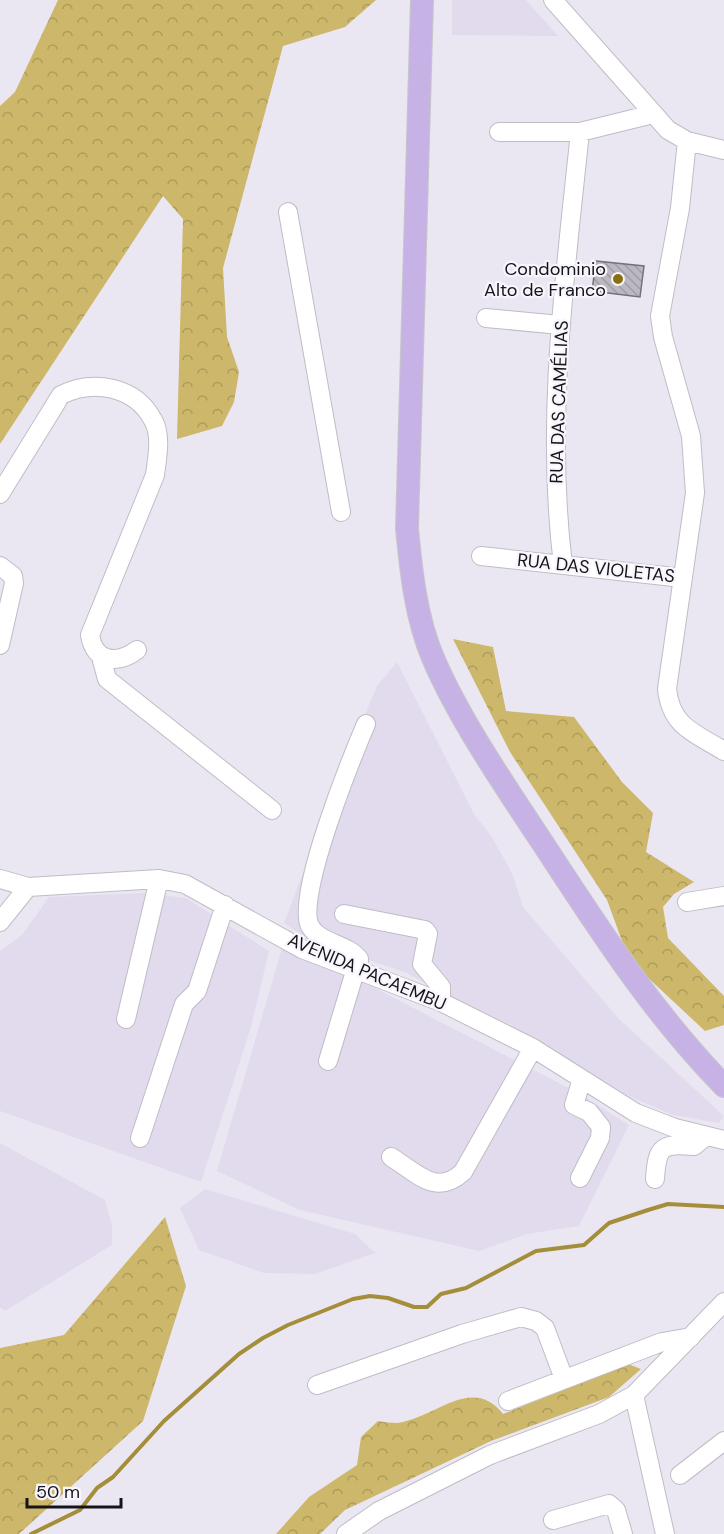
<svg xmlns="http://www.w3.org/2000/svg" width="724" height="1534" font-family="'DM Sans',sans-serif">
<defs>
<pattern id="forest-crowns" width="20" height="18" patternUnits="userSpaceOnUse" patternTransform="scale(1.5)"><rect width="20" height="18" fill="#ccb76a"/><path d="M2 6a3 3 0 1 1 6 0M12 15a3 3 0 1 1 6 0" fill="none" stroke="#ae9c5b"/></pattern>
<pattern id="building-back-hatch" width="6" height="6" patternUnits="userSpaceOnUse" patternTransform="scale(1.5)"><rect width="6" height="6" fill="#bbb8c2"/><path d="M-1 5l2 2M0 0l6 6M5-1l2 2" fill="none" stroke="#a09da6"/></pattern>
</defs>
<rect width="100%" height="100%" fill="#ebe7f2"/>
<path fill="#e1dbed" d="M452 0H526L558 36 452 35Z
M397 662 474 814 492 837 512 873 523 907 619 1019 724 1116 719 1123 673 1115 631 1097 509 1024 447 996 407 973 309 940 284 923 345 762 377 686Z
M145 893 186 898 269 951 251 1027 201 1182 0 1111V951L22 935 49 897Z
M282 948 369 985 582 1095 629 1125 579 1226 527 1234 479 1251 300 1210 217 1171Z
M0 1143 105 1200 112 1225V1245L5 1311 0 1307Z
M205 1189 355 1234 375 1253 315 1274 264 1273 199 1250 180 1208Z"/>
<path fill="url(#forest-crowns)" d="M58 0H376L345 27 283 46 223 268 227 337 239 372 234 402 222 426 177 439 183 219 163 196 0 444V106L15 92Z
M453 639 493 647 506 711 574 717 622 782 653 813 646 852 694 882 674 894 663 907 668 938 724 996V1025L705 1031 629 960 607 900 510 752Z
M165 1217 186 1286 143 1421 19 1534H0V1348L64 1335Z
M628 1364 641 1369 609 1397 491 1441 345 1510 320 1534H276L309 1497 357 1465 361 1437 378 1421C384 1422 391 1423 397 1423 434 1419 472 1374 503 1414Z"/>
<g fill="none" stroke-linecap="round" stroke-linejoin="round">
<path stroke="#a48e39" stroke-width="4" d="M31 1534 80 1510 97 1488 113 1477 164 1421 239 1354 263 1338 288 1325 353 1299 370 1296 388 1298 414 1307H427L441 1294 466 1288 536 1251 584 1245 609 1223 648 1210 668 1204 724 1207"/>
</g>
<path fill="url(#building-back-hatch)" stroke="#75717b" stroke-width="1.5" d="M596 261 644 266 640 297 592 291Z"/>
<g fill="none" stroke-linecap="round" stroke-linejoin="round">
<defs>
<path id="minor" d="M553 0 668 130 687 141 724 150
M499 132H580L653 114
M687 141 680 208 660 316 663 337 691 436 695 493 667 689C671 727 695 733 724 751
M288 212 341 512
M486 318 560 325
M0 494 61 395C93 379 135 386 153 420 162 435 157 459 155 475L90 635C94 662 117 665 137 650
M481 556 683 578
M563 565C545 420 565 276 580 132
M0 566 13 576 14 583 0 645
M101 657 107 679 272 810
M0 879 28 887 159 879 185 884 302 949 441 1002 533 1048 636 1113 675 1128 724 1140
M687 902 724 896
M344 914 425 930 428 934 422 964 441 987V1002
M0 922 28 887
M126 1019 159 879
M328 1061 353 978 358 970 359 959C347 943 320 944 310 926 295 897 352 757 366 724
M140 1138 184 1004 197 991 225 905
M391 1157C417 1173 436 1197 463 1172L533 1048
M580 1178 600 1138 601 1127 589 1112 574 1105 582 1079
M655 1179C657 1146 662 1143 694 1146L706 1136
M317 1385 462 1334 521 1317 536 1321 545 1328 564 1379
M634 1395 665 1534
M508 1401 662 1342 691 1337
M680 1475 724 1441
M553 1520 609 1504 616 1510 623 1534
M346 1534 379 1511 490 1455 599 1414 634 1395 724 1302"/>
<path id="major" d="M422 0 407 528C411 571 416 618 433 658 459 719 505 786 542 842 599 929 651 1011 724 1086"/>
</defs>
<use href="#minor" stroke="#c0bcc6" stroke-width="20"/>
<use href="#major" stroke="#c7c7c8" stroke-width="24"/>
<use href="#minor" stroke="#fff" stroke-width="18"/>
<use href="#major" stroke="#c7b2e6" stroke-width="22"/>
</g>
<circle fill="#867010" stroke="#f8f5fd" stroke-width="2" cx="618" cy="279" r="6"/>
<g text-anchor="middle" stroke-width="4.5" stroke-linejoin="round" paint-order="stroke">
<g font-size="18" fill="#151418" stroke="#f8f5fd" text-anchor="end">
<text x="606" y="275">Condominio<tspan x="606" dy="21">Alto de Franco</tspan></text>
</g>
<g font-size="18" fill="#151418" stroke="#f8f5fd">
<text transform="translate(559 402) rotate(-88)" y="6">RUA DAS CAMÉLIAS</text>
<text transform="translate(596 568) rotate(6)" y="6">RUA DAS VIOLETAS</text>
<text transform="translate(367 972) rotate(23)" y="6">AVENIDA PACAEMBU</text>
</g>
</g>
<path d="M27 1498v9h94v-9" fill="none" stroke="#151418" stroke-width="3"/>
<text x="36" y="1498" font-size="18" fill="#151418" stroke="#f8f5fd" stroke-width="4.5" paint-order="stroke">50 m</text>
</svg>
